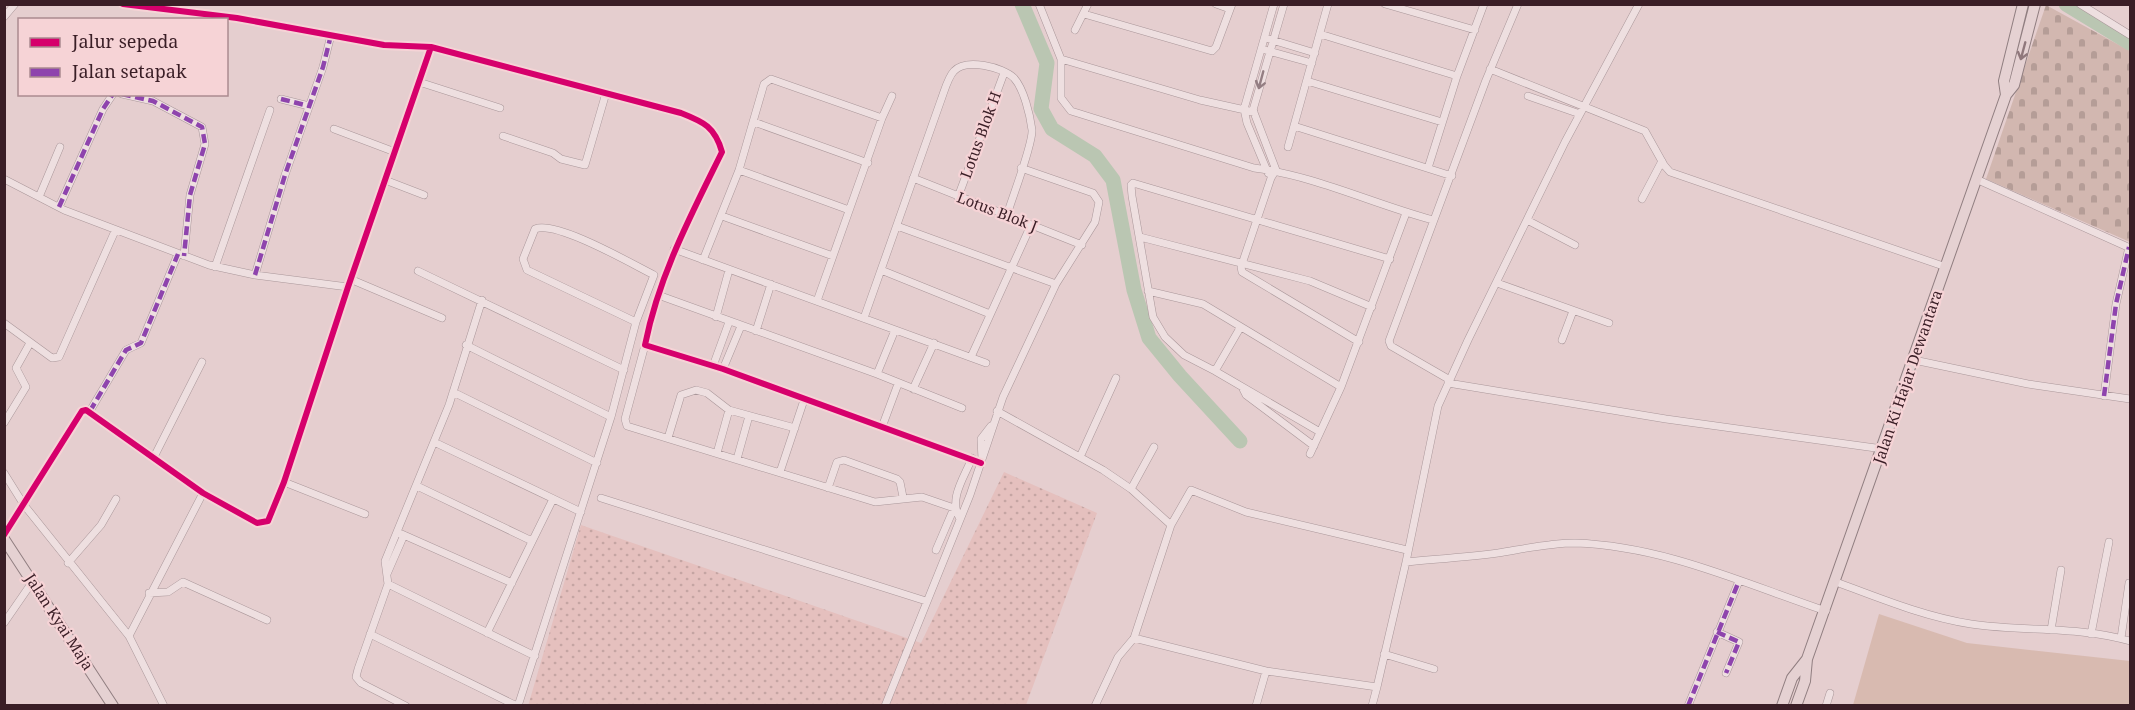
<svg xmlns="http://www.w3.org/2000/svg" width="2135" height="710" font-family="'Noto Serif',serif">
<defs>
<pattern id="farmland-dots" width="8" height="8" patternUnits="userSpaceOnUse" patternTransform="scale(1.5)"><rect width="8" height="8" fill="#e5c0be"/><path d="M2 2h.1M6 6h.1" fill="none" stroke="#c5a5a3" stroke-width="1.8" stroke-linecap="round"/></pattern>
<pattern id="cemetery-stones" width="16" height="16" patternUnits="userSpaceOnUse" patternTransform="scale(1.5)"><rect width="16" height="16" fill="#d2b7b0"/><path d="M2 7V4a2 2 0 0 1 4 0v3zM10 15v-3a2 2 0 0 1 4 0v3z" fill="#b59d97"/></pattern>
</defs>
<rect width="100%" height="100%" fill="#e5cecf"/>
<path fill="url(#farmland-dots)" d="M1004 472 1097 513 1026 705 528 706 581 525 921 643Z"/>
<path fill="#d8bab0" d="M1879 614 1967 643 2130 661V705H1853Z"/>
<path fill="url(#cemetery-stones)" d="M2046 5 2130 51V242L1986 179Z"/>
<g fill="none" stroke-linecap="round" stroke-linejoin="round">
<path stroke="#bac6b2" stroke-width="15" d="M1022 4 1047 63 1041 109 1052 129 1095 156 1113 180 1134 290 1149 338 1180 376 1240 441
M2066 4 2130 43"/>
<defs>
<path id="street" d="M123 4 237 18 384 45 431 47 681 113C704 122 715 127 722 152 691 215 659 275 645 345L723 369 981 463
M1039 4 1061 59V98L1071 111 1254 168C1316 176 1373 204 1433 220
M1216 4 1230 9
M1385 4 1475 30
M2080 4 2130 35
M1084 14 1212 51 1216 47 1232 4
M4 17 15 4
M1075 30 1088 4
M1320 34 1457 76
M1269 39 1315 53
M1265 50 1312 63
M1061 59 1200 100 1254 112
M1490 69 1645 131 1664 165 1670 172 1946 267
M1307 81 1442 122
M419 82 500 108
M122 94 153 101 202 127 205 144 190 195 184 256
M1528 96 1580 114
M281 99 309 106
M754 122 868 163
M1294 126 1452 176
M334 129 395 152
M503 136 553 153 561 159 585 165 606 93
M1288 147 1328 4
M1428 168 1457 76 1484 4
M739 170 849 210
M1276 170 1271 178 1241 267 1242 272 1359 342
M1276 170 1253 110 1284 4
M1268 173 1247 123 1244 109 1274 4
M913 178 1082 245
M4 179 64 210 209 265 255 275 348 287
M1976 179 2130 248
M385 180 424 195
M39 197 60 147
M958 197 1004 73
M1642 199 1662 161
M59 207 103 109 113 94
M722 216 833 256
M1527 220 1575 245
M897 226 1056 284
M1140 237 1310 281 1372 307
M674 249 986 363
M703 260 739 170 764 84 771 79 882 118
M215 267 270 110
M881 270 990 314
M418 271 624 370
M255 275 285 175 323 67 331 35
M350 279 442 318
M1497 283 1609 323
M1148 291 1203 304 1341 387
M658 295 877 374 962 408
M817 301 882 118 892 96
M716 317 729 270
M864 318 941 100C944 92 948 77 954 71 966 58 1003 67 1014 78 1024 89 1030 115 1032 130 1033 144 1012 198 1007 215
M4 323 52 358 59 357 115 231
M1240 328 1215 371 1320 432
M756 331 771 284
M1562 340 1573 311
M466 345 611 417
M645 345 625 419 627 426 875 502 922 497 954 508 936 550
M971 357 1031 225
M1914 360 2028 384 2130 399
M713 366 729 322
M723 369 741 326
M1215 371 1184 355 1165 337 1153 317 1132 196 1131 185 1133 183 1390 259
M877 374 895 330
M1450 380 1391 346 1389 341 1486 80 1518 4
M1448 383 1666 419 1883 449
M1242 387 1246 395 1314 446
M913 389 934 343
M453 392 597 463
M2104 396 2116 304 2129 247
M90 411 126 350 141 343 178 254
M997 411 1103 470 1131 489 1171 525
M4 423 26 387 16 368 30 343
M882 427 898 384
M668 438 681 395 696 390 707 393 729 410 795 428
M434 442 581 512
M717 453 729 410
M1310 454 1341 387 1406 213
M154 457 202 362
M1080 457 1116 378
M737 459 749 416
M982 459 981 439 991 426
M780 472 804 400
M4 473 24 505 129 636 164 706
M284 482 365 514
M417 486 532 541
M828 488 837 462 844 460 897 479 900 482 903 497
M1131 489 1154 447
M601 498 926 601
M960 519C948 499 964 478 972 458
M397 532 512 583
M4 535 82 411 86 410 203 493 257 523 268 521 284 482 348 287 431 47
M1406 562 1438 406 1468 340 1565 142 1639 4
M68 563 101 525 116 499
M387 574 404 535
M1836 582C1879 598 1925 617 1971 624 2024 632 2079 626 2130 641
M388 584 535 656
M149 593 168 592 183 582 267 620
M4 623 33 581
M2051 630 2061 570
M1717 632 1739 642 1726 673
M487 633 553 499
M370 634 517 706
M2091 634 2109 542
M129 636 203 493
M1134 638 1266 671
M2121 638 2129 583
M1384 654 1434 669
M406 706 361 683 356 677 358 669 388 584 385 561 449 405 482 300
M518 706 611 417 636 322 654 275C632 264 556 220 535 229L523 259 527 270 636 322
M885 706 970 495 1003 397 1056 284 1095 222 1099 202 1093 193 1021 168
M1095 706 1118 657 1134 638 1171 525 1191 490 1246 512 1407 550
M1256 706 1266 671 1377 687 1406 562C1437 559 1468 557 1498 553 1523 549 1549 543 1575 543 1664 546 1743 583 1826 611
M1372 706 1377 687
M1688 706 1739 581
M1826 706 1830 693"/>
<path id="primary" d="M2006 95 2004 81 2023 4
M4 539 113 706
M1782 706 1792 678 1807 659
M1796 706 1805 681 1807 659 2006 95 2014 85 2035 4"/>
</defs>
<use href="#street" stroke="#aa979a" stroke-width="8"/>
<use href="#primary" stroke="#907e80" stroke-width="12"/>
<use href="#street" stroke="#eedfe0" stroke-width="7"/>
<use href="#primary" stroke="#e5d1d2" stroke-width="10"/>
<path stroke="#8e44ad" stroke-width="4.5" stroke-dasharray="9 4.5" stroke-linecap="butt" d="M122 94 153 101 202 127 205 144 190 195 184 256
M281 99 309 106
M59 207 103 109 113 94
M255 275 285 175 323 67 331 35
M2104 396 2116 304 2129 247
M90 411 126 350 141 343 178 254
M1717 632 1739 642 1726 673
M1688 706 1739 581"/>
<defs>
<path id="cycleway" d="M123 4 237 18 384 45 431 47 681 113C704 122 715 127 722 152 691 215 659 275 645 345L723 369 981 463
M4 535 82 411 86 410 203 493 257 523 268 521 284 482 348 287 431 47"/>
</defs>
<use href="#cycleway" stroke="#f6d3d6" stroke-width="10"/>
<use href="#cycleway" stroke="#d6006c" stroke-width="6"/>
</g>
<defs><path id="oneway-shaft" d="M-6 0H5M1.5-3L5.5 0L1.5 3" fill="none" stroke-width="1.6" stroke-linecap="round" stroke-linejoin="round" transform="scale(1.5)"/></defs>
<use stroke="#90787c" href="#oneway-shaft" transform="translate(2023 51) rotate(105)"/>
<use stroke="#947e83" href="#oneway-shaft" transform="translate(1261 80) rotate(105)"/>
<g text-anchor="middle" stroke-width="4.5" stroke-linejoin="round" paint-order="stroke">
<g font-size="15" fill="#3a1e26" stroke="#f6d3d6">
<text transform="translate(981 135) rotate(-70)" y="5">Lotus Blok H</text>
<text transform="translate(997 212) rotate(21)" y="5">Lotus Blok J</text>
<text transform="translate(1908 377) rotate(-71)" y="5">Jalan Ki Hajar Dewantara</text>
<text transform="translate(59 622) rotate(57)" y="5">Jalan Kyai Maja</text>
</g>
</g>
<rect width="2135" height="710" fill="none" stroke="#3a1e26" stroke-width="12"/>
<rect x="18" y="18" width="210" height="78" fill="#f6d3d6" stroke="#ab8b90" stroke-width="1.5"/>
<rect x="30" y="38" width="30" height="9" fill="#d6006c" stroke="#ab8b90" stroke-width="1.5"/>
<text x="72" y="48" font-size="18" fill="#3a1e26">Jalur sepeda</text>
<rect x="30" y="68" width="30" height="9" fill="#8e44ad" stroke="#ab8b90" stroke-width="1.5"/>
<text x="72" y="78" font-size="18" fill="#3a1e26">Jalan setapak</text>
</svg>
